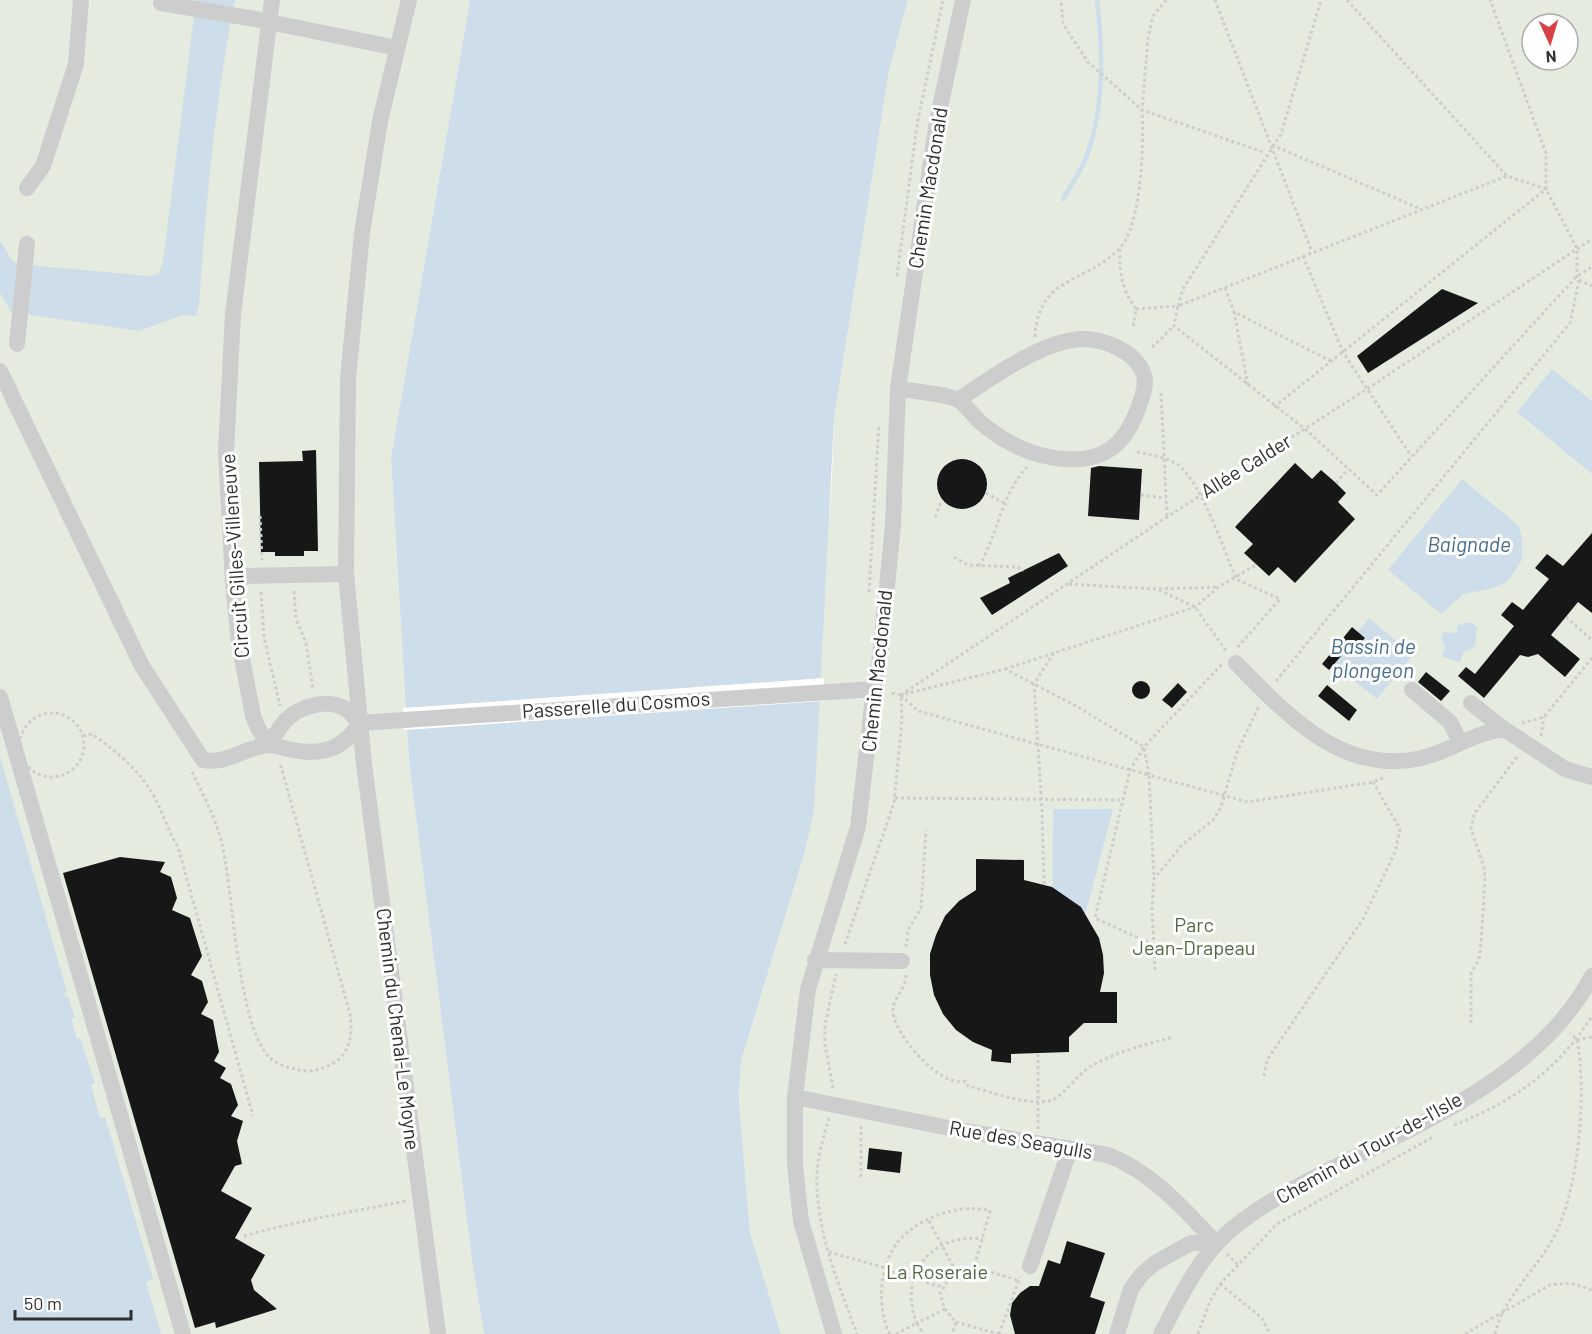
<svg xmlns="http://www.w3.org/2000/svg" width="1592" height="1334" font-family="Barlow,sans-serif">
<rect width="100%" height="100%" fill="#fff"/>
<path fill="#e5ecdf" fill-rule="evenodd" d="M0 0H470L391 457 409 762 473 1268 484 1334H0Z
M908 0H1592V1334H781L750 1232 739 1101 741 1061 804 855 832 477 834 419 889 71ZM1532 24H1568V60H1532Z"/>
<path fill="#cdddea" d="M196 0H235C215 101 206 204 199 306L196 316 183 315 139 331 11 312 0 293V241L13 261 39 266 150 276 159 273 163 262Z
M470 0H908L889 71 834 419 814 811 804 855 741 1061 739 1101 750 1232 781 1334H484L473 1268 409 762 391 457Z
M1552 369 1592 401V474L1517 412Z
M1462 479 1518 525 1522 537V560L1507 582 1494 588 1464 594 1441 614 1388 570Z
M1369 618 1413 655 1377 699 1332 663Z
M1463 623H1473L1477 627 1475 646 1464 652 1460 662 1442 657 1445 645 1441 640 1443 632 1457 633V626Z
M0 756 67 992 64 993 65 997 68 996 75 1018 71 1019 77 1039 80 1038 95 1083 91 1085 100 1118 105 1117 153 1279 146 1282 161 1334H0Z
M1053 809H1113L1079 938 1052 937Z"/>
<path fill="#fff" d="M824 678 823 701 404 730 403 708Z"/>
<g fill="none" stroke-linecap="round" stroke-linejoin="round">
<path stroke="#cdddea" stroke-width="4.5" d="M1063 199C1071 185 1082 170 1087 155 1104 108 1103 49 1097 0"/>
</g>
<path fill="#171717" d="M1442 289 1478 303 1368 373 1357 356Z
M316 450 318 551H304V556H275V552H261L259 462 303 461 302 451Z
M937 484a25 25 0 1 1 50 0a25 25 0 1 1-50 0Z
M1295 463 1312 479 1321 470 1336 483 1346 493 1338 502 1355 519 1295 583 1278 567 1269 576 1244 553 1253 544 1235 527Z
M1099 466 1142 469 1139 520 1088 516 1091 468Z
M1592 533V613L1578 602 1551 635 1580 659 1565 677 1538 654 1528 657 1520 655 1484 698 1458 676 1466 667 1475 674 1514 626 1501 615 1512 602 1523 610 1549 579 1535 568 1547 554 1563 566Z
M1059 553 1068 566 992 615 980 598 1010 583 1008 578Z
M1352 627 1365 638 1354 651 1349 647 1329 670 1322 664Z
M1426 672 1450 691 1441 701 1418 682Z
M1132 690a9 9 0 1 1 18 0a9 9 0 1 1-18 0Z
M1178 683 1187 692 1172 708 1162 700Z
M1327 685 1357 710 1349 721 1318 696Z
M120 857 165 862 160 872 171 877 177 898 172 910 190 918 202 956 191 975 202 981 208 1002 201 1014 213 1020 219 1052 214 1061 226 1068 220 1078 231 1084 238 1105 231 1116 243 1121 237 1141 242 1164 235 1166 221 1191 252 1208 235 1238 265 1255 251 1280 254 1290 277 1309 216 1328 215 1322 195 1328 63 873Z
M976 859 1024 860V880L1052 887 1081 907 1099 938 1103 955 1104 973 1100 992H1117V1023H1084L1069 1037V1052L1011 1054V1063L991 1061 992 1050 973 1042 956 1030 943 1014 934 995 930 975V954L936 935 945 916 959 901 976 890Z
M869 1148 902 1152 900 1173 867 1169Z
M1067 1241 1105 1253 1090 1297 1105 1302 1095 1334H1015L1010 1315 1012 1303 1020 1293 1030 1286H1039L1048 1260 1060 1264Z"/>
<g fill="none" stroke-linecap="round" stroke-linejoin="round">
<path stroke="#cdcdcd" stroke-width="3" stroke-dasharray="3 3" stroke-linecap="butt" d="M1166 0 1153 16 1148 38 1142 110 1263 152
M1215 0 1312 252
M1347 0 1507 176
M1272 145 1421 209
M1120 249C1119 273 1122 290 1136 309L1133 328
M1303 256 1343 352 1411 456
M897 276 917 125 943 0
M1579 280 1592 286
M1225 288 1234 312
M1136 309 1178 306 1183 289 1281 134 1321 0
M1035 337C1038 276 1085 284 1119 249 1142 226 1144 142 1142 110L1088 62 1063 24 1061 0
M1152 347 1174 326
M1248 385 1234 312 1331 361
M1161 393 1167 517
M1274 407 1546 189V153L1490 0
M1137 452C1151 455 1165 457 1177 464 1200 479 1225 552 1236 579L1280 599 1237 648
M1336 483 1348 469
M986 493 1004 503
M1141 495 1166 498
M260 516 262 560
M935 517 942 500
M954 557 968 565 1018 567 1023 571
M979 566C998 534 1001 495 1027 467
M1069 584 1156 589 1218 587
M1159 590 1195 607 1227 652
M294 591 296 619 306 643 313 689
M261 592 264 637 280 706
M869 592 879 425
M1566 617 1592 640
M1005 669 1195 607 1220 586 1256 565
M1276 681 1570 323 1579 280 1577 276V248L1546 189 1507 176 1178 306 1174 326 1305 429 1377 495 1577 276 1592 267
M905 694 1005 669 1076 706 1144 747 1149 775 1248 802 1373 782 1385 777
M901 695 1167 517 1367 389 1592 239
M901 695 918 711 1149 775 1154 879
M20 745a32 32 0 1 1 64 0a32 32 0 1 1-64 0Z
M1522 723 1544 717 1592 658
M83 736 92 734C112 748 133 765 147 785 160 802 166 828 178 847L253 1116
M1541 736 1544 717
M192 772C204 797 218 822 223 849 233 894 238 1028 270 1058 277 1064 286 1067 295 1069 309 1074 326 1069 338 1060 352 1048 352 1031 350 1014L280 763
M895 798 1123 800
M1044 884 1042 809 1034 684 1054 652
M845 944 894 803 902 719 901 695 890 693
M1154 945 1095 918 1130 770 1144 747 1222 664
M906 947 908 930 921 908 926 830
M1155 970 1152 909 1154 879 1182 845 1213 820 1221 807 1237 752 1259 706
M906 975C906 990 891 999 893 1013 896 1036 940 1088 965 1081L968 1086C993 1092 1024 1105 1049 1101 1063 1098 1077 1074 1091 1066 1116 1052 1146 1044 1174 1037
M1471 1023V974L1479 959 1481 944 1485 881 1484 867 1471 829 1474 814 1517 757
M1577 1040 1592 1037
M1264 1076 1267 1060 1363 919 1395 852 1400 829 1373 782
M833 1088 825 1045V1025L836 974
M829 1118C824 1136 818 1154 817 1173 815 1228 838 1283 857 1334
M1454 1125C1512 1103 1559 1069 1592 1016
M1038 1129V1051
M861 1177V1124
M929 1221 956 1272
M244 1236C297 1221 351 1212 406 1201
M829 1252 886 1268
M1227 1254 1237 1264
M974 1267 1017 1280
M886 1270 942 1287
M1220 1284 1262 1318 1270 1334
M945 1309 917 1323C897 1275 932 1232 983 1239
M956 1322 999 1334
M890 1334C877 1309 879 1270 895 1246 913 1219 960 1202 990 1211L974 1267 950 1277 940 1294 945 1309 956 1322 952 1334
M896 1334 917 1323 923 1334
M999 1334 1020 1277
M1198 1334 1210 1301 1220 1284 1277 1224 1433 1137
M1465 1334 1550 1285 1570 1283 1592 1290
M1495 1334C1504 1295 1538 1269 1556 1233 1579 1186 1587 1092 1577 1040L1570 1033"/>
<path stroke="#cdcdcd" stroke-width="16" d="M409 0 380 121 362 233 348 379 346 574 364 764 438 1334
M161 3 255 19 397 48
M27 188 43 166 76 64 81 0
M17 344 27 244
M0 371 142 666 203 760C227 765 246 746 270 745 276 745 282 748 288 749 318 756 344 751 359 723
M898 389C912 391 950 394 960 401 967 407 973 415 979 421 1003 442 1033 457 1065 459 1106 462 1126 443 1139 406 1142 397 1147 386 1144 375 1136 351 1103 338 1080 339 1040 342 991 378 958 400
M233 583 246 576 346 574
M1236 663C1284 712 1340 774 1417 759 1448 753 1472 733 1504 729L1565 769 1592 777
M1412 690 1450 722 1460 742
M0 697 183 1334
M1471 703 1504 729
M359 723 874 689
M269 745 258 728 253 716 239 642 233 583 226 452 233 314 272 0
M269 745C274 737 279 728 285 721 299 706 327 698 346 709 351 712 355 719 359 723
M815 960 902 961
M795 1097 959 1130 1108 1155C1152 1172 1184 1209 1216 1243
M1030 1266 1070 1149
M834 1334 801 1221 795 1165V1097L808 989 858 827 874 689 880 657 893 525 898 389 937 121 963 0
M1117 1334 1131 1289 1142 1274 1155 1263 1191 1243H1216
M1161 1334C1176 1305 1196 1264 1219 1241 1248 1211 1289 1191 1325 1172 1420 1124 1541 1074 1592 976"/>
</g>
<g text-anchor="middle" stroke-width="6" stroke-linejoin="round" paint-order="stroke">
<g font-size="20" fill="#303030" stroke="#fff">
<text transform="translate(928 188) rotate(-81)" y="7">Chemin Macdonald</text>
<text transform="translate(1246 466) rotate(-32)" y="7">Allée Calder</text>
<text transform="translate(235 556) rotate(-94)" y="7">Circuit Gilles-Villeneuve</text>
<text transform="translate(877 671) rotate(-84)" y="7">Chemin Macdonald</text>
<text transform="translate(616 705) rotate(-4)" y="7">Passerelle du Cosmos</text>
<text transform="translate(398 1029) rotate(83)" y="7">Chemin du Chenal-Le Moyne</text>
<text transform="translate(1021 1140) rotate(10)" y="7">Rue des Seagulls</text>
<text transform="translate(1369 1148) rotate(-29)" y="7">Chemin du Tour-de-l'Isle</text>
</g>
<g font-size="20" fill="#516940" stroke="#fff">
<text x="1194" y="932">Parc<tspan x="1194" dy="23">Jean-Drapeau</tspan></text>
<text x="937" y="1279">La Roseraie</text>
</g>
<g font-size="21" font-style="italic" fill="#446d8d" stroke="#fff">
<text x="1469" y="552">Baignade</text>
<text x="1373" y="654">Bassin de<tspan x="1373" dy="24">plongeon</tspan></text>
</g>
</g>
<g transform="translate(1550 42) rotate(176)"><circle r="28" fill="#ffffff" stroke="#acacac" stroke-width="1.5"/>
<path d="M0-4.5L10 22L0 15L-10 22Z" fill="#d84145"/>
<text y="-9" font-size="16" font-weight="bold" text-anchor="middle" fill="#303030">N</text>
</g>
<path d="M15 1310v9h116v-9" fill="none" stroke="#303030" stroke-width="3"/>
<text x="24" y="1310" font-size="18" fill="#303030" stroke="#ffffff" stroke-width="4.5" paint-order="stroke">50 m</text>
</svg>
